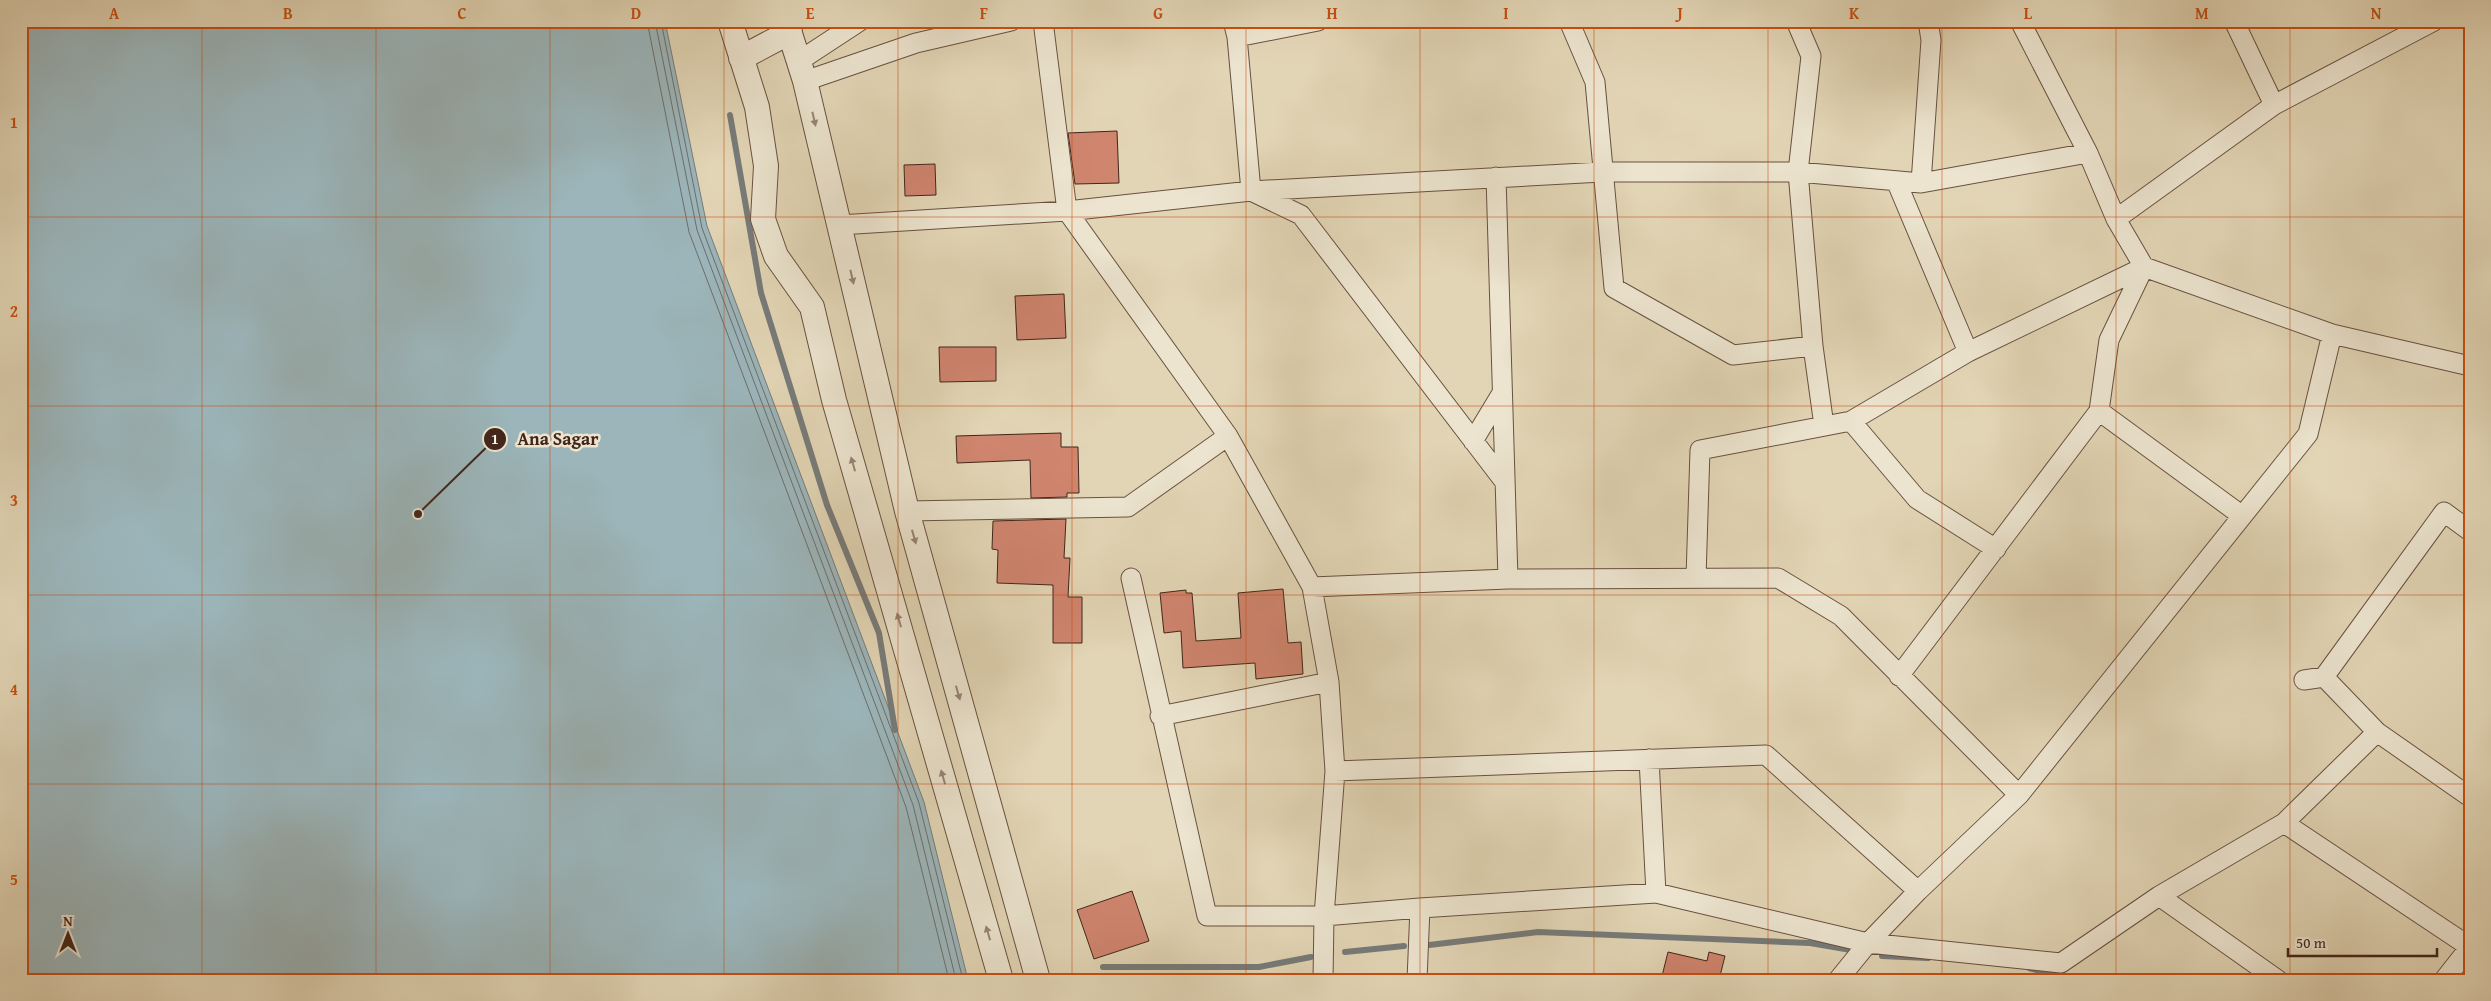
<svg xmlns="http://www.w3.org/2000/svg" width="2491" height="1001" font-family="'Gentium Book Plus',serif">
<rect width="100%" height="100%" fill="#e2d5b5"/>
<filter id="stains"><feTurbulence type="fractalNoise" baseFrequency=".004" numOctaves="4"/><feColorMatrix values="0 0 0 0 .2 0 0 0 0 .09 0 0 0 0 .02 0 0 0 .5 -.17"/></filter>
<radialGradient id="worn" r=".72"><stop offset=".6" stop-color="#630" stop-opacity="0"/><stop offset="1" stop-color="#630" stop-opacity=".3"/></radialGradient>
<path fill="#9bb5ba" stroke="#777b7a" d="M21 21H665L707 226 924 802 968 980H21Z"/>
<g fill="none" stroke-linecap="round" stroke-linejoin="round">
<path stroke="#6e6d6a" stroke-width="1" d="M647 21 689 232 906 807 949 980
M655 21 697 230 913 805 956 980
M661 21 702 228 919 803 963 980"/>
<path stroke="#777b7a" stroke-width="6" d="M730 115 761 293 827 505 879 633 895 730
M1429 945 1538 932 1810 943 1851 950
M1345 952 1404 946
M1882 956 1928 958
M1103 967H1259L1311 957
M2029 968 2074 980
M977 980 982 979"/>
</g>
<path fill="#d0856f" stroke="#412519" d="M1117 131 1119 183 1075 184 1068 133Z
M935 164 936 195 905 196 904 165Z
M1064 294 1066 338 1017 340 1015 296Z
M939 347H996V381L940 382Z
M1061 433V447H1078L1079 493H1067V497L1031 498 1030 460 957 463 956 436Z
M1066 519 1064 558H1070L1068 597H1082V643H1053V585L997 583 998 550 992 549 993 521Z
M1283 589 1288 643 1301 642 1303 674 1256 679 1255 663 1183 668 1181 631 1164 633 1160 593 1186 590V593H1192L1196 641 1241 638 1238 593Z
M1132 891 1149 941 1094 959 1077 910Z
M1668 952 1707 961 1709 952 1725 956 1719 980H1661Z"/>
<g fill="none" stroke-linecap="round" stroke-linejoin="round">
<defs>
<path id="minor" d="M1043 21 1067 211 1228 436 1312 587 1329 682 1335 771 1324 916 1323 980
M1233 21 1237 37 1251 191 1301 215 1504 481
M1569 21 1595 82 1614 288 1733 355 1813 346
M1796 21 1811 56 1798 172 1813 346 1824 426
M2020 21 2088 153 2116 219 2144 267 2332 334 2470 366
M2234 21 2274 105
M1237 37 1318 21
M799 61 860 21
M805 81 916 43 1011 21
M1496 177 1508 579
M1897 183 1968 352
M1921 183 1931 40 1928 21
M2116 219 2274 105 2434 21
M839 225 1067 211 1251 191 1602 172H1798L1921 183 2088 153
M2099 411 2109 340 2144 267
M1851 421 1917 499 1996 549
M1473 441 1502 393
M907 511 1128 507 1228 436
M2470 531 2444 512 2324 677 2377 732 2470 797
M1131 578 1207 916H1324L1420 908 1656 893 1868 943 2061 963 2159 896 2284 823 2377 732
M1696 578 1700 450 1851 421 1968 352 2144 267
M1312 587 1508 579 1778 578 1841 616 2019 795
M1899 676 2099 411 2241 515
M2304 680 2324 677
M1160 716 1329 682
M1649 759 1656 893
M1335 771 1766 755 1918 891
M2284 823 2470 947
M2159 896 2278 980
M1417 980 1420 908
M1838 980 1868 943 1918 891 2019 795 2308 434 2332 334
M2444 980 2470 947"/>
<path id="tertiary" d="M730 21 757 107 766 166 763 219 776 256 812 307 834 400 1001 980
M786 21 805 81 907 511 1038 980
M741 58 790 32"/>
</defs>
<use href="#minor" stroke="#695140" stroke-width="21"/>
<use href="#tertiary" stroke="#695140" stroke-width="26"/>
<use href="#minor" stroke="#ece4cf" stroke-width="19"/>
<use href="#tertiary" stroke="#ece4cf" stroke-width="24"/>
</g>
<defs><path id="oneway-solid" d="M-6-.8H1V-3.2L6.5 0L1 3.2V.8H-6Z" transform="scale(1.25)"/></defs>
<g fill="#968474">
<use href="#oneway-solid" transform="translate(814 119) rotate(77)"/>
<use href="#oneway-solid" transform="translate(852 277) rotate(77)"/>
<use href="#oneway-solid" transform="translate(853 464) rotate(-106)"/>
<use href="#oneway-solid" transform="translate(914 537) rotate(74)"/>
<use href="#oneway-solid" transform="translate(899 620) rotate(-106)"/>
<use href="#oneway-solid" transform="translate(958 693) rotate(74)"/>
<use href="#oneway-solid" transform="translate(943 777) rotate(-106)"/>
<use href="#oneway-solid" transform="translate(988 933) rotate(-106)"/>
</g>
<path fill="none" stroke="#c74f0f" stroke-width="1" stroke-opacity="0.55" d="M202 21V980M376 21V980M550 21V980M724 21V980M898 21V980M1072 21V980M1246 21V980M1420 21V980M1594 21V980M1768 21V980M1942 21V980M2116 21V980M2290 21V980M21 217H2470M21 406H2470M21 595H2470M21 784H2470"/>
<path fill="none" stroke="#412519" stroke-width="2" d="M418 514L495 439"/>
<g fill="#412519" stroke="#ece4cf" stroke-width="2">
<circle cx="418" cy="514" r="5"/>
<circle cx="495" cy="439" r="12"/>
</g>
<g font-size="15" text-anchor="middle" font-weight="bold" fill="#fff">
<text x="495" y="444">1</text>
</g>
<g font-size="18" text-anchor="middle" font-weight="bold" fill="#412519" stroke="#ece4cf" stroke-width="5" stroke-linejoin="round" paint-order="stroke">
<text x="558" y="445">Ana Sagar</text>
</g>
<rect width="2491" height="1001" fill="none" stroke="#e2d5b5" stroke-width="55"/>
<g transform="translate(68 934)" stroke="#ece4cf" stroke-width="4" paint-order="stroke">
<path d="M0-4L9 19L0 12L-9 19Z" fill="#412519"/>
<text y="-8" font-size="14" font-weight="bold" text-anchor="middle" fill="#412519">N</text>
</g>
<path d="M2288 948v8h149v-8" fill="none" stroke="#412519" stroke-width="2.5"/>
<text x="2296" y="948" font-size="15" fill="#412519" stroke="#ece4cf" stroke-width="4" paint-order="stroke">50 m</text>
<rect x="28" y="28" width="2436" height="946" fill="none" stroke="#c74f0f" stroke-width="2"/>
<g font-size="16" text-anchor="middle" font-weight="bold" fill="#c74f0f">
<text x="114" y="19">A</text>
<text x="288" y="19">B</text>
<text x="462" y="19">C</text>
<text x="636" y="19">D</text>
<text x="810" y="19">E</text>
<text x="984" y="19">F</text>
<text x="1158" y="19">G</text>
<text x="1332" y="19">H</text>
<text x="1506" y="19">I</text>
<text x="1680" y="19">J</text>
<text x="1854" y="19">K</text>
<text x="2028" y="19">L</text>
<text x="2202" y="19">M</text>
<text x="2376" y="19">N</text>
<text x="14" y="128">1</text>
<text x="14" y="317">2</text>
<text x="14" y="506">3</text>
<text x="14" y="695">4</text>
<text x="14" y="885">5</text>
</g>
<rect width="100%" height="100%" filter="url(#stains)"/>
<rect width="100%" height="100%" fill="url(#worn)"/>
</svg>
